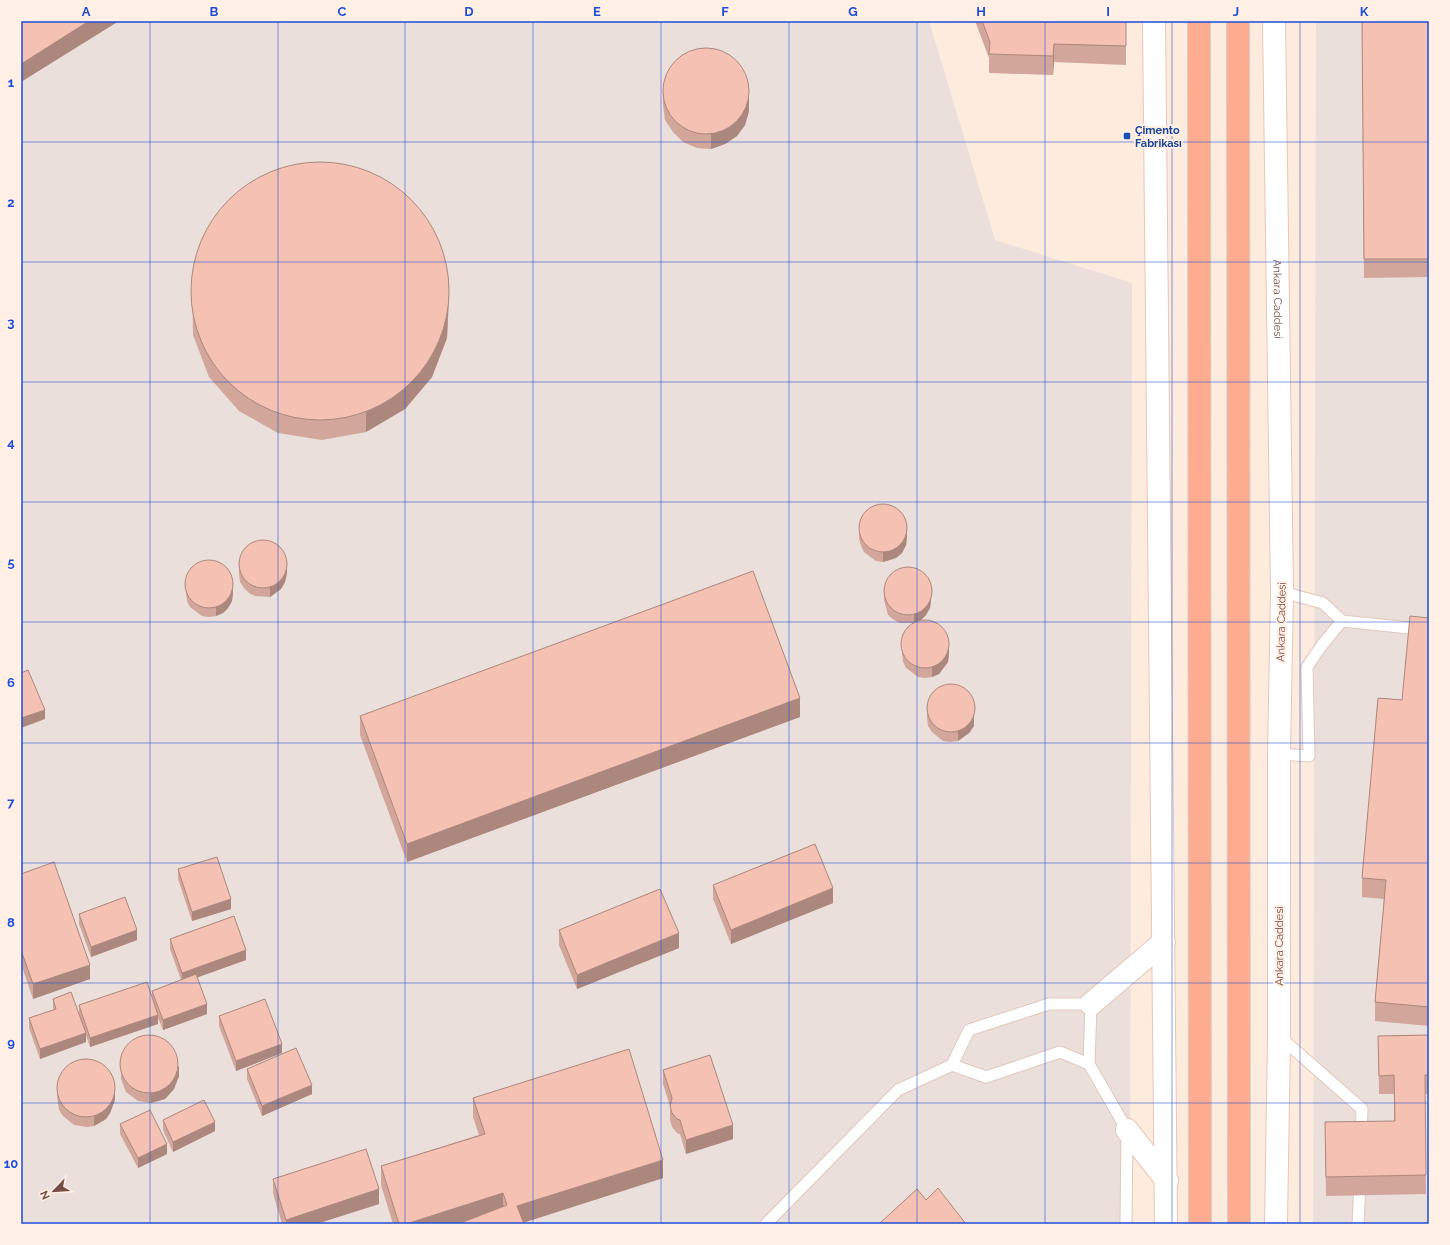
<svg xmlns="http://www.w3.org/2000/svg" width="1450" height="1245" font-family="Raleway,sans-serif">
<style>
.industrial{fill:#eadfda}
.lines{fill:none;stroke-linecap:round;stroke-linejoin:round}
.service-casing{stroke:#e3c7bc;stroke-width:13}
.secondary-casing{stroke:#e9c6b8;stroke-width:24}
.trunk-casing{stroke:#d8cdcb;stroke-width:24}
.service{stroke:#fff;stroke-width:11}
.secondary{stroke:#fff;stroke-width:22}
.trunk{stroke:#feac90;stroke-width:22}
.wall{fill:#d2a69a}
.shaded-wall{fill:#ab877d}
.building{fill:#f4c1b3;stroke:#ab877d}
.grid{fill:none;stroke:#1d4ed8;stroke-width:1;stroke-opacity:0.55}
.transit-dot{fill:#1a4fb4;stroke:#ffefe4;stroke-width:1.5}
.labels{text-anchor:middle;stroke-width:4;stroke-linejoin:round;paint-order:stroke}
.transit-label{font-size:11px;font-weight:bold;fill:#164399;stroke:#ffefe4;text-anchor:start}
.street-label{font-size:11px;fill:#744d45;stroke:#ffefe4}
.neatline{fill:none;stroke:#1d4ed8;stroke-width:1.5}
.grid-label{font-size:13px;text-anchor:middle;font-weight:bold;fill:#1d4ed8}
</style>
<rect width="100%" height="100%" fill="#fdebdd"/>
<path class="industrial" d="M21 21H929L995 240 1132 283 1130 1224H21Z
M1316 21H1429V1224H1313Z"/>
<g class="lines">
<defs>
<path id="service" d="M1282 592 1323 603 1342 621 1429 630
M1279 754 1309 756 1307 667 1322 645 1342 621
M1280 1037 1362 1109 1361 1136
M1089 1064 1060 1052 986 1077 952 1065 969 1030 1049 1004H1091L1089 1064 1127 1130 1126 1224
M766 1224 898 1090 952 1065
M1358 1224 1360 1182"/>
<g id="secondary">
<path d="M1154 21 1166 1224"/>
<path id="s1" d="M1274 21 1282 592 1279 754V1037L1276 1224"/>
<path d="M1091 1004 1164 942"/>
<path d="M1127 1130 1167 1181"/>
</g>
<path id="trunk" d="M1199 21 1200 1224
M1238 21 1239 1224"/>
</defs>
<use href="#service" class="service-casing"/>
<use href="#secondary" class="secondary-casing"/>
<use href="#trunk" class="trunk-casing"/>
<use href="#service" class="service"/>
<use href="#secondary" class="secondary"/>
<use href="#trunk" class="trunk"/>
</g>
<path class="wall" d="M975 21H1126V65L1054 62 1053 75 989 73V58Z
M1362 21H1429V277L1364 278Z
M663 91 749 111 745 125 737 136 725 144 711 149 697 148 683 142 673 132 665 120 663 105Z
M192 275 449 296 447 338 432 377 405 409 366 432 322 440 278 433 239 411 209 377 193 335Z
M859 528 907 537 906 545 902 553 896 558 883 562 876 561 864 552 861 546 859 538Z
M239 564 287 573 285 582 281 589 270 597 255 596 249 593 244 588 240 582 239 574Z
M186 583 233 593 232 601 228 608 223 613 216 616 209 617 202 616 190 607 187 601 186 593Z
M884 590 931 600 930 608 926 615 921 620 914 623H900L894 620 888 615 884 600Z
M1429 618V1026L1375 1021V1002L1384 899 1362 897V878L1402 700Z
M902 644 949 654 948 662 939 674 932 677 925 678 918 677 906 668 903 662 902 654Z
M927 708 974 717V726L969 733 958 741 950 742 943 741 932 732 928 726 927 718Z
M360 716 800 717 407 862 360 735Z
M178 869 231 909 192 921 178 879Z
M21 874 90 979 33 999 21 964Z
M713 885 833 903 731 944 713 899Z
M79 914 137 940 91 957 79 924Z
M559 930 679 948 577 989 559 945Z
M170 939 246 960 197 977 207 1014 163 1030 158 1018V1024L90 1047 86 1035V1042L40 1059 29 1028V1018L53 1010V999L79 1013V1005L152 996V991L181 980 170 949Z
M219 1016 282 1053 236 1071 219 1026Z
M1429 1035V1094H1425L1426 1194 1326 1196 1325 1140 1394 1121V1094H1379L1378 1036Z
M247 1069 312 1094 262 1116 247 1079Z
M121 1070 179 1076 174 1089 165 1099 151 1103 138 1101 126 1092 121 1079Z
M663 1070 733 1139 686 1154 680 1134 677 1133 672 1127 670 1120V1106L663 1084Z
M57 1087 115 1100 110 1113 106 1119 94 1126 87 1127 74 1125 63 1116 59 1110 57 1096Z
M473 1098 663 1178 523 1223 524 1224H393L381 1185V1166L479 1135 473 1117Z
M163 1120 215 1131 173 1152 163 1130Z
M120 1124 167 1154 138 1168 120 1134Z
M273 1179 379 1204 316 1224H282L273 1193Z"/>
<path class="shaded-wall" d="M89 21H119L21 82V64Z
M1054 44V62L1053 75V56Z
M749 97V111L745 125 737 136 725 144 711 149V134Z
M449 277V296L447 338 432 377 405 409 366 432V413Z
M907 528V537L906 545 902 553 896 558 883 562V552Z
M287 564V573L285 582 281 589 270 597V587Z
M233 583V593L232 601 228 608 223 613 216 616V607Z
M931 590V600L930 608 926 615 921 620 914 623V614Z
M949 644V654L948 662 939 674 932 677V667Z
M800 698V717L407 862V844Z
M974 708V726L969 733 958 741V731Z
M45 710V719L21 728V718Z
M833 888V903L731 944V930Z
M231 899V909L192 921V912Z
M137 930V940L91 957V947Z
M679 933V948L577 989V975Z
M246 950V960L182 983V973Z
M90 965V979L33 999V984Z
M207 1004V1014L163 1030V1020Z
M158 1015V1024L90 1047V1038Z
M86 1033V1042L40 1059V1049Z
M282 1044V1053L236 1071V1061Z
M179 1066V1076L174 1089 165 1099 151 1103V1094Z
M312 1085V1094L262 1116V1106Z
M115 1090V1100L110 1113 106 1119 94 1126V1116Z
M215 1122V1131L173 1152V1142Z
M733 1125V1139L686 1154V1140Z
M167 1144V1154L138 1168V1158Z
M663 1160V1178L519 1224 517 1206Z
M379 1189V1204L316 1224H286V1220Z
M503 1193V1212L465 1224H406Z"/>
<path class="building" d="M21 21H89L21 64Z
M982 21H1126V46L1054 44 1053 56 989 54 990 42Z
M1362 21H1429V259H1364Z
M663 91a43 43 0 1 1 86 0a43 43 0 1 1-86 0Z
M191 291a129 129 0 1 1 258 0a129 129 0 1 1-258 0Z
M859 528a24 24 0 1 1 48 0a24 24 0 1 1-48 0Z
M239 564a24 24 0 1 1 48 0a24 24 0 1 1-48 0Z
M185 584a24 24 0 1 1 48 0a24 24 0 1 1-48 0Z
M884 591a24 24 0 1 1 48 0a24 24 0 1 1-48 0Z
M753 571 800 698 407 844 360 716Z
M1410 616 1429 618V1007L1375 1002 1386 880 1362 878 1378 698 1402 700Z
M901 644a24 24 0 1 1 48 0a24 24 0 1 1-48 0Z
M28 670 45 710 21 718V673Z
M927 708a24 24 0 1 1 48 0a24 24 0 1 1-48 0Z
M815 844 833 888 731 930 713 885Z
M217 857 231 899 192 912 178 869Z
M54 862 90 965 33 984 21 950V874Z
M660 889 679 933 577 975 559 930Z
M125 897 137 930 91 947 79 914Z
M234 916 246 950 182 973 170 939Z
M196 974 207 1004 163 1020 152 991Z
M147 982 158 1015 90 1038 79 1005Z
M71 992 86 1033 40 1049 29 1018 56 1009 53 999Z
M265 999 282 1044 236 1061 219 1016Z
M1429 1035V1075H1425L1426 1175 1326 1177 1325 1122 1395 1121 1394 1075 1379 1076 1378 1036Z
M120 1064a29 29 0 1 1 58 0a29 29 0 1 1-58 0Z
M296 1048 312 1085 262 1106 247 1069Z
M629 1049 663 1160 517 1206 524 1224H458L507 1205 503 1193 406 1224H399L381 1166 485 1134 473 1098Z
M710 1055 733 1125 686 1140 680 1120 677 1119 672 1113 670 1106 672 1098 663 1070Z
M57 1088a29 29 0 1 1 58 0a29 29 0 1 1-58 0Z
M204 1100 215 1122 173 1142 163 1120Z
M150 1110 167 1144 138 1158 120 1124Z
M366 1149 379 1189 286 1220 273 1179Z
M938 1188 966 1224H879L917 1189 926 1200Z"/>
<path class="grid" d="M150 21V1224M278 21V1224M405 21V1224M533 21V1224M661 21V1224M789 21V1224M917 21V1224M1045 21V1224M1172 21V1224M1300 21V1224M21 142H1429M21 262H1429M21 382H1429M21 502H1429M21 622H1429M21 743H1429M21 863H1429M21 983H1429M21 1103H1429"/>
<rect class="transit-dot" x="1123" y="132" width="8" height="8" rx="2"/>
<g class="labels">
<g class="transit-label">
<text x="1135" y="134">Çimento<tspan x="1135" dy="13">Fabrikası</tspan></text>
</g>
<g class="street-label">
<text dy="4" stroke="none"><textPath href="#s1" startOffset="278">Ankara Caddesi</textPath></text>
<text transform="translate(1281 622) rotate(-89)" y="4">Ankara Caddesi</text>
<text transform="translate(1279 946) rotate(-90)" y="4">Ankara Caddesi</text>
</g>
</g>
<rect width="1450" height="1245" fill="none" stroke="#ffefe4" stroke-width="44"/>
<g transform="translate(54 1191) rotate(245)" stroke="#ffefe4" stroke-width="3" paint-order="stroke">
<path d="M0-3L7 15L0 10L-7 15Z" fill="#744d45"/>
<text y="-6" font-size="11" font-weight="bold" text-anchor="middle" fill="#744d45">N</text>
</g>
<rect x="22" y="22" width="1406" height="1201" class="neatline"/>
<g class="grid-label">
<text x="86" y="16">A</text>
<text x="214" y="16">B</text>
<text x="342" y="16">C</text>
<text x="469" y="16">D</text>
<text x="597" y="16">E</text>
<text x="725" y="16">F</text>
<text x="853" y="16">G</text>
<text x="981" y="16">H</text>
<text x="1108" y="16">I</text>
<text x="1236" y="16">J</text>
<text x="1364" y="16">K</text>
<text x="11" y="87">1</text>
<text x="11" y="207">2</text>
<text x="11" y="327">3</text>
<text x="11" y="447">4</text>
<text x="11" y="567">5</text>
<text x="11" y="687">6</text>
<text x="11" y="807">7</text>
<text x="11" y="927">8</text>
<text x="11" y="1047">9</text>
<text x="11" y="1168">10</text>
</g>
</svg>
